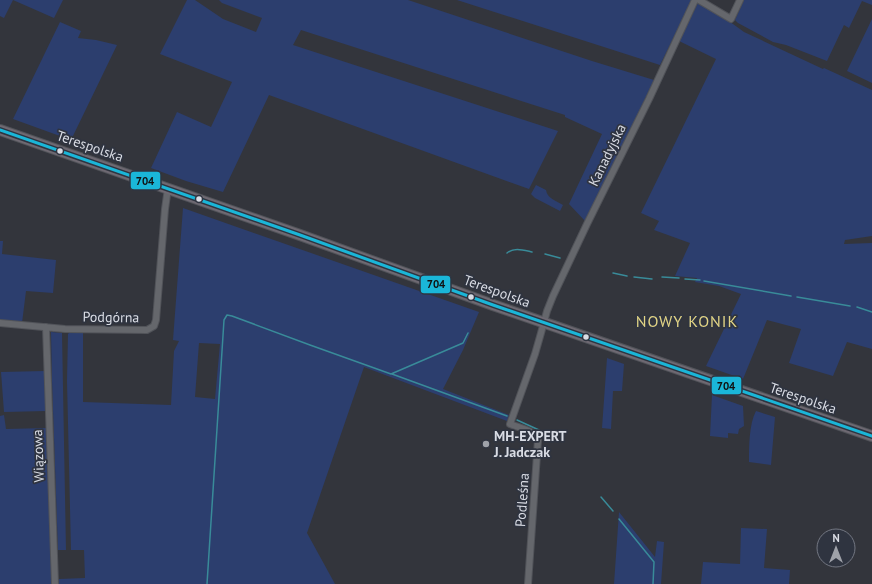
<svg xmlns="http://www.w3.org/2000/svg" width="872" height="584" font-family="'PT Sans',sans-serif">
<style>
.green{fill:#2c3e6e;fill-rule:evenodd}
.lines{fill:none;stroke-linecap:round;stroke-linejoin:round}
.stream{stroke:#398b99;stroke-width:1.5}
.street-casing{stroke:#515359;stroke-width:8}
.primary-casing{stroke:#515359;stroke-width:12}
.street{stroke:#65676c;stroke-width:6}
.primary{stroke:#6e6972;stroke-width:10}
.bus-1-casing{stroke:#2f3440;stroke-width:6}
.bus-1{stroke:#1ab6d8;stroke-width:3}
.bus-dot{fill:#d9dce4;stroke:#2f3440;stroke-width:1.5}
.poi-dot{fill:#9fa2a9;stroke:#2f3440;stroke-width:1.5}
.labels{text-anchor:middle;stroke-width:3.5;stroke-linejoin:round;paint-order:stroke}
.street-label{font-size:14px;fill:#d9dce4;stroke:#2f3440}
.poi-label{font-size:14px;font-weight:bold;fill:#d9dce4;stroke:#2f3440;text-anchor:start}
.quarter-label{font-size:16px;letter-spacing:1px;fill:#e2d485;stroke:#2f3440}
.line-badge{stroke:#2f3440;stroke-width:1.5}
.pale-badge-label{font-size:11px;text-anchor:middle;font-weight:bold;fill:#111}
</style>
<rect width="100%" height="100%" fill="#33353c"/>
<path class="green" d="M0 0H63L54 18 13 0 4 18 0 16Z
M187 0H195L223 19 256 32 262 18 222 3 219 0H408L592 61 654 80 586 222 569 204 602 134 565 117V115L301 30 293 45 558 131 529 189 269 95 223 192 186 181 151 168 177 112 211 127 232 82 160 54Z
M457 0H692L660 65Z
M744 0H872V5L862 1 849 28 844 25 827 61 786 45 773 42 738 23 735 20Z
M698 3 733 24 744 32 823 69 824 68 872 90V236L845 240 844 244 872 243V349L847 342 833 376 789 363 801 329 767 320 743 379 706 366 741 294 719 286 695 282 697 278 675 276 690 243 654 230 659 221 641 213 716 59 679 41Z
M872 19V83L847 71Z
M60 22 81 31 78 38 96 40 117 45 71 140 13 119Z
M536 185 546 190C547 198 556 201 563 205L560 211 535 198 531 194Z
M183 208 479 312 463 350 443 389 509 415 507 421 364 367 307 533 335 584H59V579L85 578 84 550H71L67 381 68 334 70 332 83 333V402L171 405 174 351 179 341 173 340ZM199 343 220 344 215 399 195 397Z
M0 241H3L2 254 56 260 53 293 26 291 22 323 0 321Z
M51 332 62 333 66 550H58L52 381Z
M607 358 624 364 622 391H613L611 429 602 428Z
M45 371 46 411 4 412 1 372Z
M712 395 743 406 744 426 739 429 738 434 728 433V438L710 436Z
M756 411 775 417 771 465 749 462C749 447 749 424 756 411Z
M4 415 6 429 47 428 52 584H0V416Z
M619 512 655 557 657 541 664 542 661 584H614Z
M741 528 767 529 764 568 790 570 789 584H701L703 562 740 564Z"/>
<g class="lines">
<path class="stream" d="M507 253C514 247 523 250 532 252
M545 254 560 258
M613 273 627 276
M634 277 652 279
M662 277 679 278
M685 279 700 280
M704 281 791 296
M797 297 850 306
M857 307 872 312
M392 374 507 416
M517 420 539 430
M601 497 613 511
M619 519 654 562 653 584
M207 584 224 320 227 315 232 316 310 345 391 374 463 343 468 333"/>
<defs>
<path id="street" d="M699 0 731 19 740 0
M0 323 65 329 147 330 154 326 156 320 165 209 168 188
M46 327 55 584
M528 584 538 440C535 430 519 428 510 424L535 354 541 333 547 311 553 296 587 224 649 99 695 0"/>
<path id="primary" d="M0 130 300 235 493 305 872 436"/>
</defs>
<use href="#street" class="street-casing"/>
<use href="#primary" class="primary-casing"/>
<use href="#street" class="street"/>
<use href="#primary" class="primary"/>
<defs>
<path id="bus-1" d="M0 130 300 235 493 305 872 436"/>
</defs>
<use href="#bus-1" class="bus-1-casing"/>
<use href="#bus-1" class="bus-1"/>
</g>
<g class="bus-dot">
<circle cx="60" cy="151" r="3.5"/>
<circle cx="199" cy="199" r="3.5"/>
<circle cx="471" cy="297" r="3.5"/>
<circle cx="586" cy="337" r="3.5"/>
</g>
<circle class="poi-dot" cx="486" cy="444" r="4"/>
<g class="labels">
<g class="street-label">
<text transform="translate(90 146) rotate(19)" y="5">Terespolska</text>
<text transform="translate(607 155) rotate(-64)" y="5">Kanadyjska</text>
<text transform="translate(497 291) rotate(20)" y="5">Terespolska</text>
<text transform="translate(111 317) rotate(1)" y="5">Podgórna</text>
<text transform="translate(803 398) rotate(19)" y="5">Terespolska</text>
<text transform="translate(38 456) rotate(-92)" y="5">Wiązowa</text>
<text transform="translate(522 500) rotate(-86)" y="5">Podleśna</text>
</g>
<g class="poi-label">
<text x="494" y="441">MH-EXPERT<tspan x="494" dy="16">J. Jadczak</tspan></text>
</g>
<g class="quarter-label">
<text x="687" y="327">NOWY KONIK</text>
</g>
</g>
<g class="line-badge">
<rect x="130" y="171" width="31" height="19" rx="4" fill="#1ab6d8"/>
<rect x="420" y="275" width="31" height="19" rx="4" fill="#1ab6d8"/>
<rect x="711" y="376" width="31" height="19" rx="4" fill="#1ab6d8"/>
</g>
<g class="pale-badge-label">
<text x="145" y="185">704</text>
<text x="436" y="288">704</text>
<text x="726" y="390">704</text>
</g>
<g transform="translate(836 548)"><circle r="19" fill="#2f3440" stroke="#737782"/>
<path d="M0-3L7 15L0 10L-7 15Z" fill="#9fa2a9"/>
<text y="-6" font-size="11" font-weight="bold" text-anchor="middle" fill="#d9dce4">N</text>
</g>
</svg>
